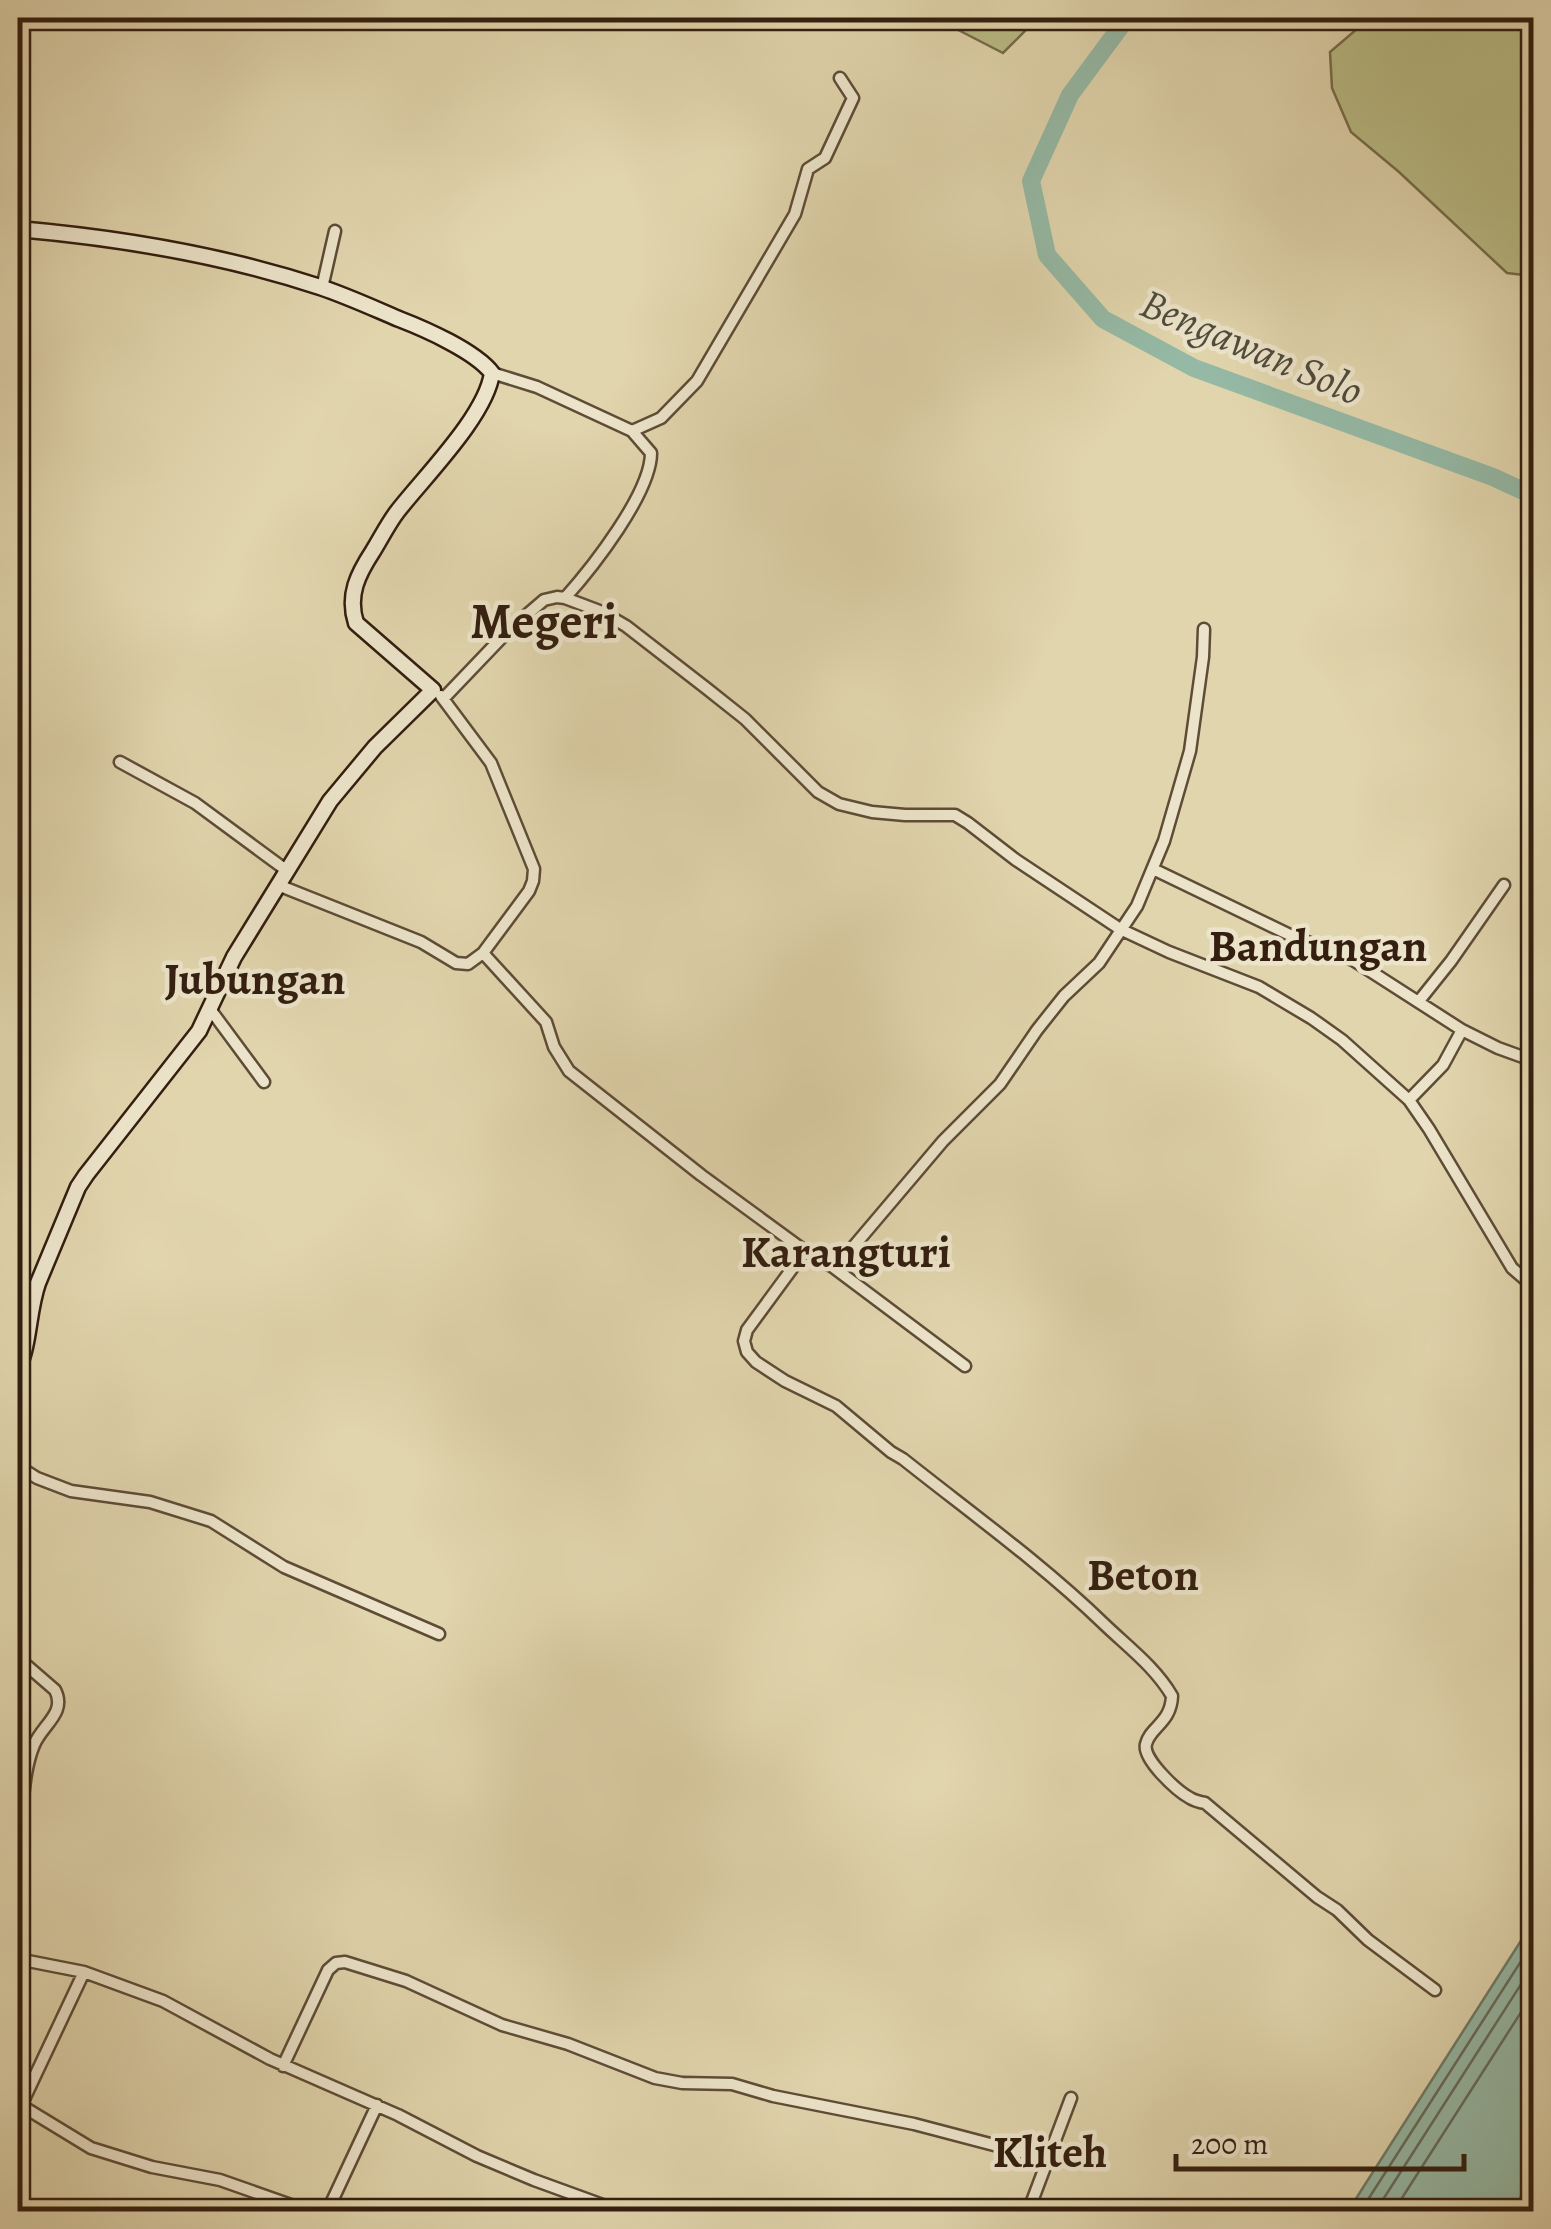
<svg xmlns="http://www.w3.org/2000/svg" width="1551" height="2229" font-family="Alegreya,serif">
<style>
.green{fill:#b9bc85;stroke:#766d4a;stroke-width:2.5}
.water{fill:#95b9a5;stroke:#6e7b69;stroke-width:2.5}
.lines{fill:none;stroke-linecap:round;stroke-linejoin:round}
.shore{stroke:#646c5a;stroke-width:2.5}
.river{stroke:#95b9a5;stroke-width:18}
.street-casing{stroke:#5e4c37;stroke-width:15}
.secondary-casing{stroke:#331e10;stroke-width:19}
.street{stroke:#ece4ca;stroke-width:10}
.secondary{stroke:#ece4ca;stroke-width:14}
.labels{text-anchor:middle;stroke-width:9;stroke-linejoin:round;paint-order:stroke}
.water-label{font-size:42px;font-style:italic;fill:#504c3d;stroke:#ece4ca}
.quarter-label{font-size:45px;font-weight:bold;fill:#331e10;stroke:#ece4ca}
.district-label{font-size:50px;font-weight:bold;fill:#331e10;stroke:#ece4ca}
</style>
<rect width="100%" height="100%" fill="#e1d5ad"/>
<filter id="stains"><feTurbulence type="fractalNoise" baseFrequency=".002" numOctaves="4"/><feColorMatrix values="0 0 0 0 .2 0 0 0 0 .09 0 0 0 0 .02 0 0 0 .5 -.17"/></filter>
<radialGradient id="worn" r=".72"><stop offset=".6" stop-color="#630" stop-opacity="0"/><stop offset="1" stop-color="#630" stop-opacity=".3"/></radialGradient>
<path class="green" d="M935 18H1038L1003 53Z
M1384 18H1533V276L1507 273 1399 172 1351 132 1332 88 1330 52 1358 28Z"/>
<path class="water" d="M1533 1922V2174L1513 2211H1348Z"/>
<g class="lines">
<path class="shore" d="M1360 2212 1534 1941
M1375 2212 1534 1964
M1393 2212 1534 1992"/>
<path class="river" d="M1127 18 1070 95 1031 181 1047 255 1103 319 1194 368 1493 477 1534 496"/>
<defs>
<path id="street" d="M322 288 335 231
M492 373 537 387 632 431 661 418 697 381 795 214 808 169 825 158 853 98 840 78
M565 598C592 568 651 493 651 453L632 431
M444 698 508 631 544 600 557 597 565 598 602 612 626 626 706 688 745 719 818 792 839 804 872 812 905 815H955L968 823 1016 860 1120 929 1169 952 1259 987 1311 1018 1342 1040 1409 1100 1429 1129 1512 1268 1534 1287
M120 762 195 803 286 870
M1153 869 1292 936 1353 960 1462 1030 1443 1065 1409 1100
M278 885 421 942 456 963 468 964 483 953 529 891 533 881 534 869 491 763 441 696
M483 953 546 1022 554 1047 569 1071 701 1175 805 1251 833 1267 854 1246 943 1141 1000 1084 1037 1030 1064 996 1099 963 1137 906 1164 841 1190 751 1203 657 1204 629
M1419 1001 1451 961 1504 885
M210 1009 264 1082
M1462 1030 1498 1048 1534 1061
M805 1251 747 1330 744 1341 747 1352 756 1362 785 1381 836 1406 891 1452 903 1459C971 1513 1042 1564 1104 1624 1128 1647 1155 1667 1172 1696 1171 1723 1150 1727 1146 1744 1142 1759 1177 1791 1190 1798 1195 1801 1199 1802 1205 1803L1317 1897 1337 1910 1368 1940 1435 1990
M833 1267 965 1366
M18 1466 37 1478 71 1491 150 1502 211 1521 284 1567 439 1634
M18 1658 55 1690C67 1713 42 1725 34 1745 22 1774 24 1807 18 1838
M18 1959 84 1972 163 2001 270 2059 398 2115 477 2156 534 2180 622 2212
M283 2066 328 1970 336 1963 345 1962 406 1981 502 2025 568 2044 655 2078 682 2083 732 2084 773 2096 914 2124 1047 2159
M22 2106 91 2148 152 2167 220 2180 311 2212
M18 2112 84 1972
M327 2212 377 2105
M1028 2212 1071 2098"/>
<path id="secondary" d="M18 229C120 238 223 255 320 287 347 296 373 308 399 319 425 329 475 351 492 373 486 416 424 477 397 512 388 524 381 538 373 551 358 574 347 595 356 623L433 690 375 747 330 801 234 957 199 1031 86 1175 78 1187 38 1283C28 1312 30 1342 18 1369"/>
</defs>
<use href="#street" class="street-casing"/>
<use href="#secondary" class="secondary-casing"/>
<use href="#street" class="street"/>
<use href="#secondary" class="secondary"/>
</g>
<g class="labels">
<g class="water-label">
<text transform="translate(1252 346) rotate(23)" y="15">Bengawan Solo</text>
</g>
<g class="quarter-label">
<text x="1318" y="961">Bandungan</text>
<text x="255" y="994">Jubungan</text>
<text x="846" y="1267">Karangturi</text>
<text x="1143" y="1590">Beton</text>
<text x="1050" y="2167">Kliteh</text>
</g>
<g class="district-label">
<text x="544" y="638">Megeri</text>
</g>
</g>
<rect width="1551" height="2229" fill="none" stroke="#e1d5ad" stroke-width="60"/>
<rect x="20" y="20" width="1511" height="2189" fill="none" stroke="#331e10" stroke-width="5"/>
<rect x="30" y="30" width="1491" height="2169" fill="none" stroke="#331e10" stroke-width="2.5"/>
<path d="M1176 2154v15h288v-15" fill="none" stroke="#331e10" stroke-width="5"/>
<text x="1191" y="2154" font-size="30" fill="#331e10" stroke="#ece4ca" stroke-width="8" paint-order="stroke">200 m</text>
<rect width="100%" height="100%" filter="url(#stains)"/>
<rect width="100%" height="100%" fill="url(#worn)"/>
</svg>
